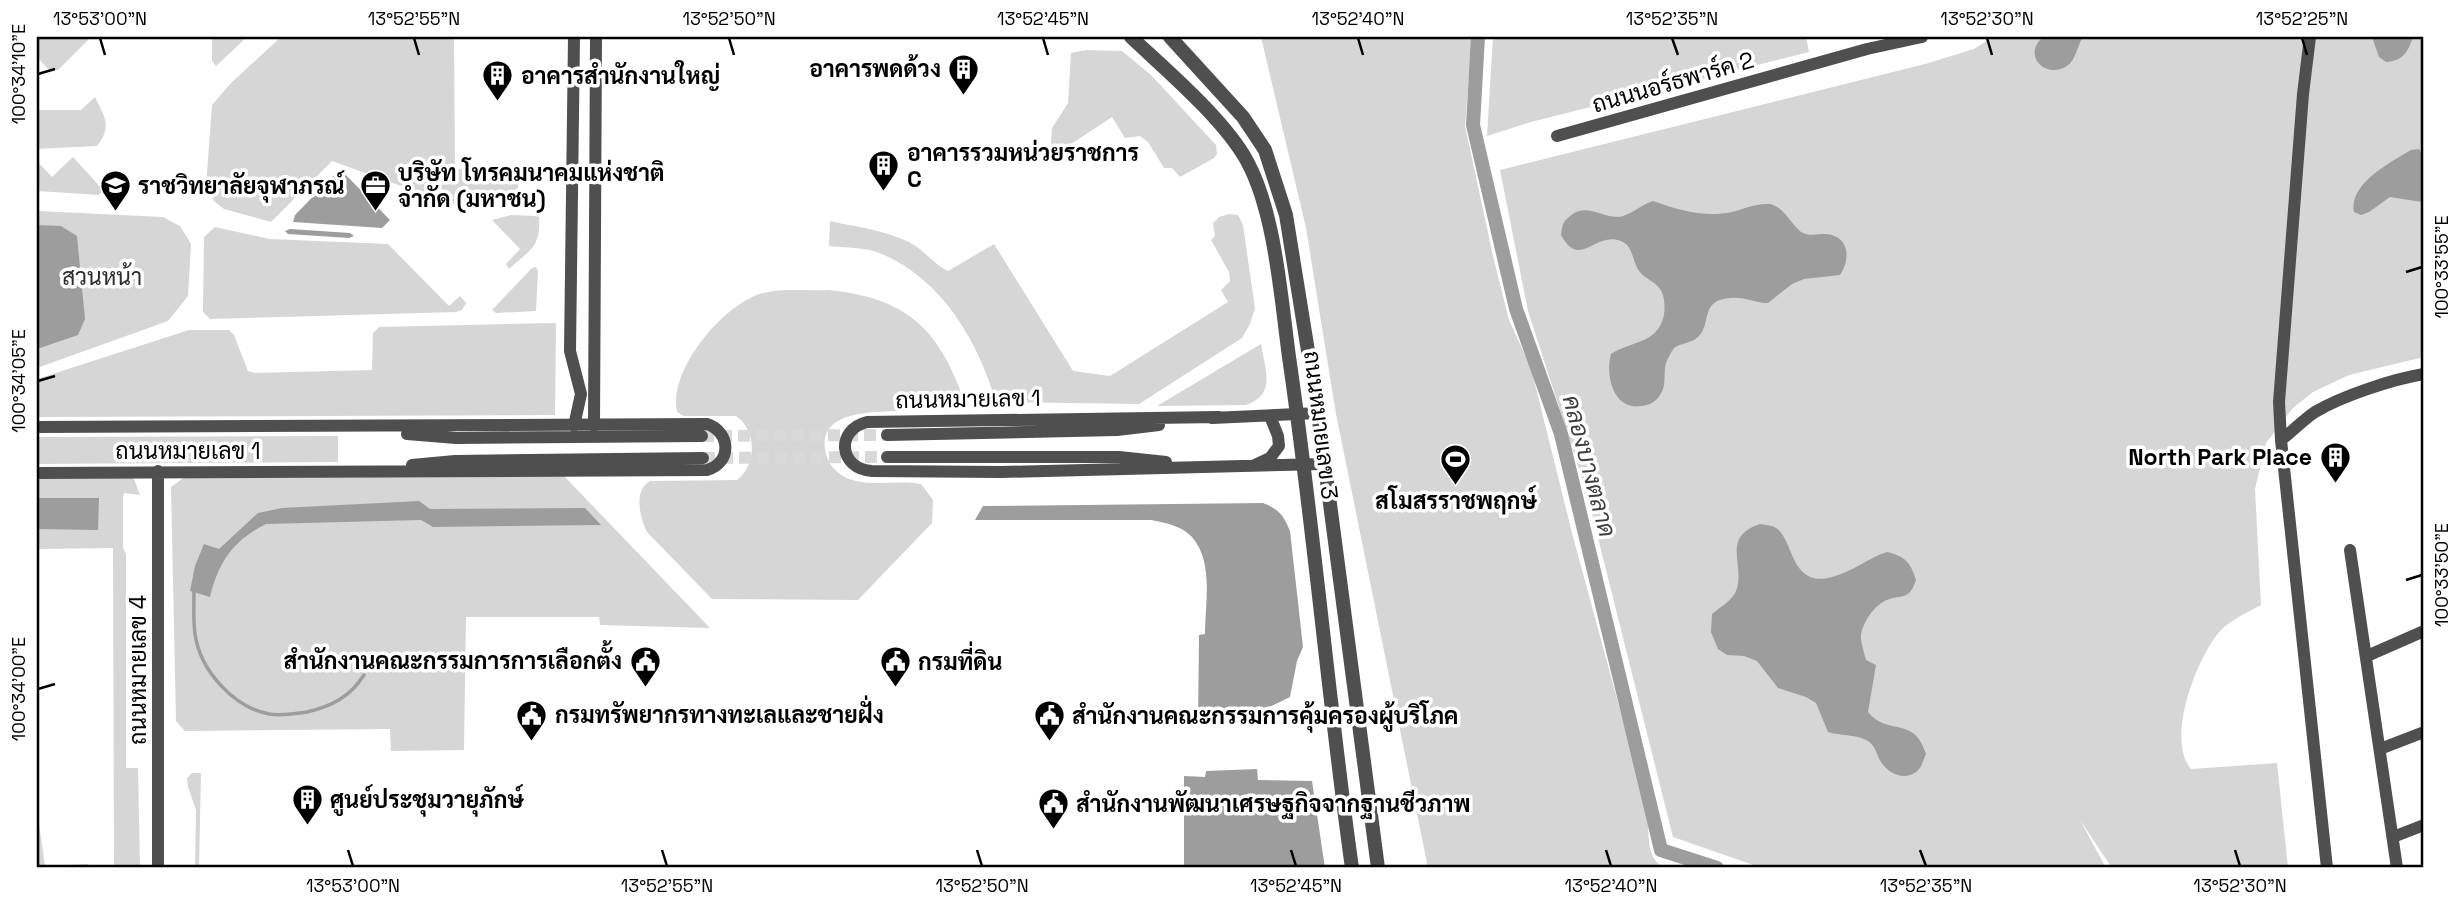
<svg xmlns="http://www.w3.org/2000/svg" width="2461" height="905" font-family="'Space Grotesk',Sarabun,sans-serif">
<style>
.green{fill:#d6d6d6}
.water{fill:#9d9d9d}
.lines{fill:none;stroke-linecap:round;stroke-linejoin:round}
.stream{stroke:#9d9d9d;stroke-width:3.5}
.canal{stroke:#9d9d9d;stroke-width:14}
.minor-tunnel{stroke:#d9d9d9;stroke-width:12;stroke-dasharray:12 6;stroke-linecap:butt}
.minor{stroke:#4f4f4f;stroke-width:12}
.tertiary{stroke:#4f4f4f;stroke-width:14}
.ticks{fill:none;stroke:#000;stroke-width:2.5}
.labels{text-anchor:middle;stroke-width:7;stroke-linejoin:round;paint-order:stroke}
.poi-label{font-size:23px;font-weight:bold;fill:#000;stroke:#fff;text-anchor:start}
.street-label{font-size:23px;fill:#000;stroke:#fff}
.park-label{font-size:23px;fill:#2d2d2d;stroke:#fff}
.water-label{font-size:24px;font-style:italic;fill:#3e3e3e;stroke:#fff}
.neatline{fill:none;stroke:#000;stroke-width:2.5}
.ticks-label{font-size:18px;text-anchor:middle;fill:#000}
</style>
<rect width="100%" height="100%" fill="#fff"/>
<path class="green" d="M37 37H91L58 70H49L37 57Z
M212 37H247L216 66 212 61Z
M281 37H454L455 169H518V201L451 204 332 161 271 222 224 209 214 201 206 186 212 105 231 83Z
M1261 37H1472L1465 126 1493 256 1509 320 1531 368 1572 533 1648 813C1649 833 1645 862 1667 868H1428L1336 414 1306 228Z
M1493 37H1806L1809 52 1531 122 1487 136Z
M1993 37H2424V357L2349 375 2313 392 2293 408 2266 443 2255 489 2261 605C2245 614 2227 621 2216 636 2195 664 2166 739 2191 769L2277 763 2288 868H2112L2080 820 2106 868H1762L1673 837 1587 494 1528 311 1500 170 1925 64 1974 49Z
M1086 50 1122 51 1151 75 1216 145 1217 154 1214 158 1180 177 1172 168H1164L1148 142 1140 136 1125 138 1112 117 1050 158 1052 128 1068 103 1071 53Z
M95 97C104 116 113 126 97 146L37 149V110H81Z
M73 157 103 190 99 195 37 191V161L52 177Z
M37 211 163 217 180 226 191 244 188 296 168 321 37 368Z
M1229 214 1238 215 1243 225 1255 308 1250 324 1242 338 1139 404 996 402C978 342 943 280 882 254 867 247 846 248 829 246L830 221C857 227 884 230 909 242 923 249 932 263 948 271L994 244 1073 371 1110 376 1228 302 1221 290 1230 281 1229 272 1211 240 1215 236 1213 223 1219 217Z
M511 215 539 216C541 247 531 249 509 269L506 264 520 249 492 220Z
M215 227 270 239 388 244 449 306 460 296 466 303 462 310 456 312 210 319 203 312 204 237Z
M536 267 538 271 536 311 496 313 492 310 532 268Z
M828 290C906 298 938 327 964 400L960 408C940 409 920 410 901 411 873 412 815 410 826 454 830 469 842 478 856 481 877 486 900 480 921 484L933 500 932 523 858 600 712 599 647 532C640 518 633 490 650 481L737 480C757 465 757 430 736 416H684L677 412C668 370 724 303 763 293 781 288 809 291 828 290Z
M556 323 555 415 37 417V379L189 330H229L234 335 248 371 255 373 372 370 373 333 379 327Z
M1261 344C1265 370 1277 394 1246 405L1157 406Z
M338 436V462L37 464V437Z
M126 476 134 479 140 495 124 493 123 497V547L126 555V768H138L140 868H114L113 548 37 549V477Z
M564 476 710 628 600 625 599 617H466L464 750 391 751 390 729 185 731 176 721 171 487 185 477Z
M192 773H201L199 868H195L196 810 188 787 187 778Z
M37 810 45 866 88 864 91 868H37Z"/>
<path class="water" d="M2043 37H2083C2077 46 2076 60 2067 66 2047 79 2021 57 2043 37Z
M2372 37H2413C2408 52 2403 61 2386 62L2379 57Z
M2419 149 2424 157V205L2422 202 2390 197 2369 212 2361 215 2354 212C2348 184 2391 162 2411 150Z
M340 169 390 220 382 228 293 222 295 215Z
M1653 201C1679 210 1704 218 1732 212 1743 209 1757 203 1769 204 1782 205 1791 224 1801 232 1811 238 1821 232 1832 235 1851 241 1849 262 1840 275L1804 279 1792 284 1768 303C1756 303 1743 296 1730 298 1699 300 1712 325 1698 337 1692 343 1681 343 1674 348 1671 352 1668 358 1666 363 1663 373 1667 386 1660 395 1656 402 1649 405 1642 406 1613 411 1605 375 1611 354 1631 341 1658 344 1664 315 1665 307 1665 296 1660 289 1655 281 1645 279 1640 272 1632 263 1634 246 1621 241 1595 231 1580 270 1561 235 1562 225 1563 222 1570 216 1588 201 1604 221 1623 216 1634 213 1642 204 1653 201Z
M37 225 61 226 77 236 85 319 78 335 37 349Z
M290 229 350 233 354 236 349 238 288 234 285 231Z
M37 498H99L98 530 37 529Z
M419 501 430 509 585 508 601 525 433 527 421 520 266 524C233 541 219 561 210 597L190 591 195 566 204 544 219 549 258 513 282 508Z
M1263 503C1279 509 1284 516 1290 531L1303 647 1297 661 1290 697 1253 715 1252 723 1198 724 1199 635 1205 634C1205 604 1214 562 1192 537 1181 525 1165 523 1151 520H975L983 506Z
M1760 524C1765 525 1772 525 1776 528 1794 539 1790 589 1832 577 1852 572 1868 558 1887 552 1905 556 1911 563 1916 580 1908 604 1900 592 1883 602 1872 608 1860 627 1861 639 1862 646 1864 653 1866 660L1876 665 1868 712C1889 737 1914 715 1926 754 1924 758 1922 766 1919 769 1908 782 1889 775 1881 762 1876 754 1876 745 1866 740 1854 734 1841 736 1828 732L1816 703 1806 697 1778 688 1757 661 1744 656 1727 655 1718 649 1711 632 1712 614C1720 607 1732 601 1736 591 1746 566 1720 537 1760 524Z
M1257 769 1258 780 1312 781 1325 868H1184V776L1205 777 1206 771Z"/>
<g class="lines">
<path class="stream" d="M194 591C194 605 193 620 195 634 200 670 233 707 269 714 282 716 294 714 307 712 332 706 350 697 364 675"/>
<path class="canal" d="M1478 37 1473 125 1516 309 1561 434 1661 850 1717 868"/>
<path class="minor-tunnel" d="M702 436 887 435
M703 458 887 457"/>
<path class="minor" d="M574 37 570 351 581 394 574 426
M2310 37 2303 94 2279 402 2281 440 2327 868
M1557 136 1867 49 1922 37
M1219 417 867 422C835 430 839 469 872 471L1001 472 1325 464
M1212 418 1318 413
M594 426 596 37
M37 427 707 424C731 432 732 463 707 470L37 473
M407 434 456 438 702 436
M887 435 1117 430 1159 425
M2281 440C2293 431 2303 420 2315 412 2342 396 2393 379 2424 374
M887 457H1119L1166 462
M412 465 455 461 703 458
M1255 465 1270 458 1279 446 1278 436 1270 416
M2350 550 2397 868
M2367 656 2424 631
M2380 749 2424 732
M2393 837 2424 825
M158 868V471"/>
<path class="tertiary" d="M1131 37C1166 70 1224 119 1247 161 1275 212 1281 298 1289 357 1314 527 1328 698 1352 868
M1170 37 1243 117 1265 150 1286 215 1318 413 1378 868"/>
</g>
<path class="ticks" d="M100 38 105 55M414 38 419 55M729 38 734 55M1043 38 1048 55M1358 38 1363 55M1672 38 1678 55M1987 38 1992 55M2302 38 2307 55M38 74 55 69M2406 272 2422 267M38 381 55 376M2406 580 2422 575M38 689 55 684M348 850 353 866M662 850 667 866M977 850 982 866M1291 850 1296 866M1606 850 1611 866M1920 850 1926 866M2235 850 2240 866"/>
<defs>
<symbol id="building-pin" viewBox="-11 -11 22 30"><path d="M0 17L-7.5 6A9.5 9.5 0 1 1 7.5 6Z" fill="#000" stroke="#fff"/><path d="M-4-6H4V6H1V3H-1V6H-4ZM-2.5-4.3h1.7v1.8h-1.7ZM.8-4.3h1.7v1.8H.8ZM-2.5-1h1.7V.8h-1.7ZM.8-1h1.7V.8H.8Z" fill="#fff"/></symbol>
<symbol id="university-pin" viewBox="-11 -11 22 30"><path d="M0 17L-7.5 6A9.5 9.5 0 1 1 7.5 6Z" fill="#000" stroke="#fff"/><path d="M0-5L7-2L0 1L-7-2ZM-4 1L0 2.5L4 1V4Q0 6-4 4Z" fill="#fff"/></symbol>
<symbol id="office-pin" viewBox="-11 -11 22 30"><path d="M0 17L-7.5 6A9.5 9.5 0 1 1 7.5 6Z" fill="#000" stroke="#fff"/><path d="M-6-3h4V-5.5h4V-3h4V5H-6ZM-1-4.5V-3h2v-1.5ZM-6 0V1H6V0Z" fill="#fff"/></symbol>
<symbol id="stadium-pin" viewBox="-11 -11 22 30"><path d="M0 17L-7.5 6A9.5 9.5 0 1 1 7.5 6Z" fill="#000" stroke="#fff"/><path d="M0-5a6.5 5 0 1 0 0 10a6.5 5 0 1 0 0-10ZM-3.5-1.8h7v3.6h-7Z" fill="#fff"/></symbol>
<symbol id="civic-pin" viewBox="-11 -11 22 30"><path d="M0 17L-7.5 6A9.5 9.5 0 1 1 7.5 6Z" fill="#000" stroke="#fff"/><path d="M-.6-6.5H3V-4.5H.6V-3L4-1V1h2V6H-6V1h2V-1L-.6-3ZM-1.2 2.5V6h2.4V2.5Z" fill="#fff"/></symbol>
</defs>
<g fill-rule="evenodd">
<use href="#building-pin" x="946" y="52" width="35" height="47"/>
<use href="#building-pin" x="480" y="58" width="35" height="47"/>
<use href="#building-pin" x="866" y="148" width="35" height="47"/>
<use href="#university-pin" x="98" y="168" width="35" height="47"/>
<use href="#office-pin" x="358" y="168" width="35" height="47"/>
<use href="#building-pin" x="2318" y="440" width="35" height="47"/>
<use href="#stadium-pin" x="1438" y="442" width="35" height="47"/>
<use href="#civic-pin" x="628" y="644" width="35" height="47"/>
<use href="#civic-pin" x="878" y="644" width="35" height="47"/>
<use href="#civic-pin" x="514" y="698" width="35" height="47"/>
<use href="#civic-pin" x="1032" y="698" width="35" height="47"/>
<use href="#building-pin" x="290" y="782" width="35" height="47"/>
<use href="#civic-pin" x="1036" y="786" width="35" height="47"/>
</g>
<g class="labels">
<g class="poi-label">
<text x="941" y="77" text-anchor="end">อาคารพดด้วง</text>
<text x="521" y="84">อาคารสำนักงานใหญ่</text>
<text x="907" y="161">อาคารรวมหน่วยราชการ<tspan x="907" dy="26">C</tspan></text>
<text x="398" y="181">บริษัท โทรคมนาคมแห่งชาติ<tspan x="398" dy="26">จำกัด (มหาชน)</tspan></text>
<text x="138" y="194">ราชวิทยาลัยจุฬาภรณ์</text>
<text x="2312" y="465" text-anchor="end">North Park Place</text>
<text x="1456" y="509" text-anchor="middle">สโมสรราชพฤกษ์</text>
<text x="622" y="669" text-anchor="end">สำนักงานคณะกรรมการการเลือกตั้ง</text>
<text x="918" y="670">กรมที่ดิน</text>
<text x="555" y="723">กรมทรัพยากรทางทะเลและชายฝั่ง</text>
<text x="1072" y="724">สำนักงานคณะกรรมการคุ้มครองผู้บริโภค</text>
<text x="330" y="808">ศูนย์ประชุมวายุภักษ์</text>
<text x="1076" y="812">สำนักงานพัฒนาเศรษฐกิจจากฐานชีวภาพ</text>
</g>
<g class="street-label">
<text transform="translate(1673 82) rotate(-16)" y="8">ถนนนอร์ธพาร์ค 2</text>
<text transform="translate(968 399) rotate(-1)" y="8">ถนนหมายเลข 1</text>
<text transform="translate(1321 425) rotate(83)" y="8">ถนนหมายเลข 3</text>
<text x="188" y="459">ถนนหมายเลข 1</text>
<text transform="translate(138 670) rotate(-90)" y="8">ถนนหมายเลข 4</text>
</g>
<g class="park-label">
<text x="102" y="285">สวนหน้า</text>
</g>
<g class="water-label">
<text transform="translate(1589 466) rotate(75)" y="8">คลองบางตลาด</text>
</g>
</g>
<rect width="2461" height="905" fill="none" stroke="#ffffff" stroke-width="77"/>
<rect x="38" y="38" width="2384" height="828" class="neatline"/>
<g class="ticks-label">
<text x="100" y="25">13°53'00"N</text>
<text x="414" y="25">13°52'55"N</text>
<text x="729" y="25">13°52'50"N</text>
<text x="1043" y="25">13°52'45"N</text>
<text x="1358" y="25">13°52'40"N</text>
<text x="1672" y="25">13°52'35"N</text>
<text x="1987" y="25">13°52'30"N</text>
<text x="2302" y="25">13°52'25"N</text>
<text transform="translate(19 74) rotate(-90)" y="6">100°34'10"E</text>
<text transform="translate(2442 267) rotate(-90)" y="6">100°33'55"E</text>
<text transform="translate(19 381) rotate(-90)" y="6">100°34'05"E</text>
<text transform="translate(2442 575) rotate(-90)" y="6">100°33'50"E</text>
<text transform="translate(19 689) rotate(-90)" y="6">100°34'00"E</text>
<text x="353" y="892">13°53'00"N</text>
<text x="667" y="892">13°52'55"N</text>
<text x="982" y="892">13°52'50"N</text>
<text x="1296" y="892">13°52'45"N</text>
<text x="1611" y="892">13°52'40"N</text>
<text x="1926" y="892">13°52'35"N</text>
<text x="2240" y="892">13°52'30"N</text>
</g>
</svg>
